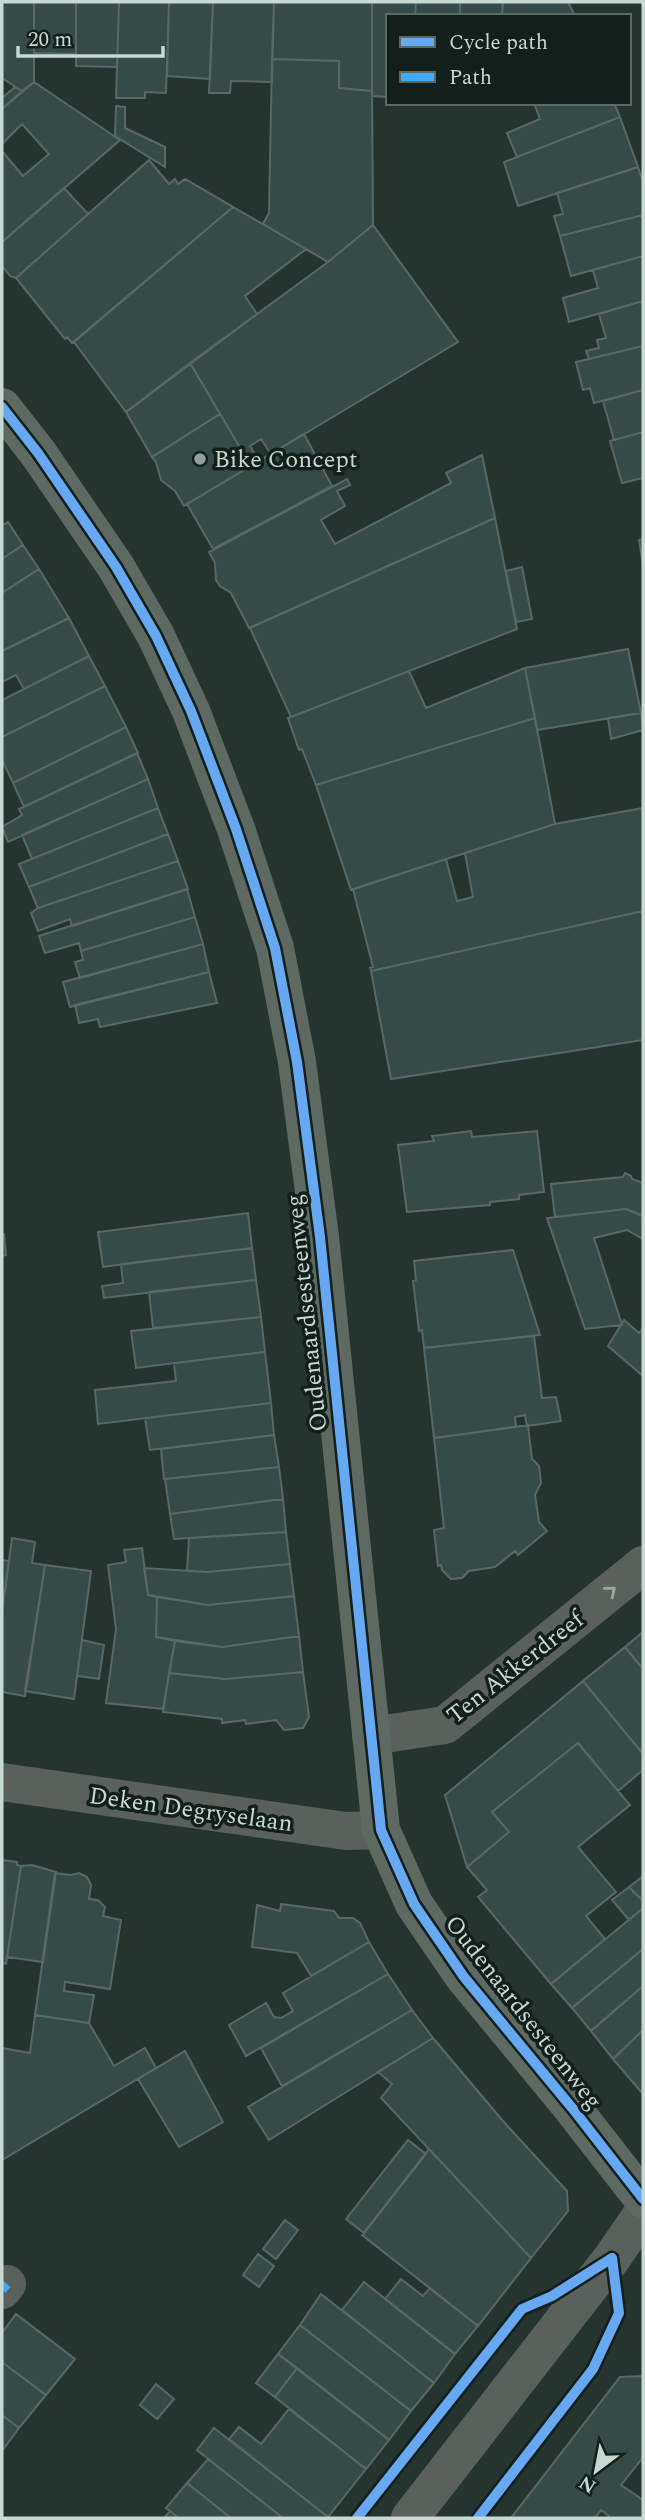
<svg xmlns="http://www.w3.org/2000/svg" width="645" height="2520" font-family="Spectral,serif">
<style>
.building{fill:#364a48;stroke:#5a6765;stroke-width:2}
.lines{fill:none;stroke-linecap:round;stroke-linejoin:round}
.minor{stroke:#5a605b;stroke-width:38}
.primary{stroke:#5e6962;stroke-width:38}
.quiet{stroke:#3fa9f5;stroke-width:9;stroke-dasharray:18 9;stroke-linecap:butt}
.cycleway-casing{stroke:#131f1b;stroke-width:15}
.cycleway{stroke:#66a8f1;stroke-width:10}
.oneway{stroke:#9ca8a2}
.poi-dot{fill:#8f9f99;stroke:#131f1b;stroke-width:2.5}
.labels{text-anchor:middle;stroke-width:7;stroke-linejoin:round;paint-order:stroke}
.poi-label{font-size:24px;fill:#c8d8d2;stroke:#131f1b;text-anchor:start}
.street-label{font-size:24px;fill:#c8d8d2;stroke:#131f1b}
</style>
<rect width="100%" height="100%" fill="#263430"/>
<path class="building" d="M2 2H34V82L22 91 2 78Z
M34 2H76V54L34 53Z
M76 2H119L117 67 76 66Z
M119 2H169L166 93 145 92V98H116Z
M169 2H213L210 79 167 76Z
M213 2H274L272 82 231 81 230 93H209Z
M274 2H372V91L339 88V61L272 59Z
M372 2H416L415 16H388V97L372 96Z
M416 2H460V16H415Z
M460 2H503L502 16H460Z
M503 2H568L575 16H502Z
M272 59 339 61V88L372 91 373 225 328 262 263 224 269 213Z
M34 82 120 140 2 242V151L23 176 49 154 22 124 2 144V109Z
M15 87 22 91 2 109V98Z
M534 103H614L620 117 517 157 507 133 540 119Z
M116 106 125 107V128L165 147V167L115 136Z
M620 117 638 167 518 206 504 162Z
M149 160 169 184 175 179 178 184 185 179 233 207 72 343 67 337 65 339 16 278Z
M638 167 643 182V215L560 236 554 216 563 214 557 193Z
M64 188 88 214 16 278 10 276 2 266V242Z
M233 207 306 249 245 296 257 314 126 412 74 342Z
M643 215V256L571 276 560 236Z
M373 225 458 342 271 454 261 439 250 446 258 459 265 458 251 466 190 363 328 262Z
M643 256V301L569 322 563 298 598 288 593 270Z
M643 301V346L589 359 586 351 599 348 597 340 606 338 599 314Z
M643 346V390L594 403 590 388 583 390 576 362Z
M190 363 220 414 152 457 126 412Z
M643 390V432L614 440 603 401Z
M220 414 251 466 184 506 175 491 161 480 156 462 152 457Z
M643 432V478L622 483 610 441Z
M304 434 332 486 213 549 187 504Z
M482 455 495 518 249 628 231 593 220 586 216 580 215 563 209 552 347 479 350 485 337 491 345 506 321 520 335 544 451 483 446 473Z
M495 518 517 629 291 717 250 628Z
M8 522 23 545 2 559V526Z
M643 539V565L639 540Z
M23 545 39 569 2 593V559Z
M522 567 532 619 516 622 506 571Z
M39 569 69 618 2 651V593Z
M69 618 89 656 24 689 16 675 2 682V651Z
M628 649 641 713 537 730 525 668Z
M89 656 105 686 2 737V700Z
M525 668 535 718 316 785 302 749 299 750 288 718 409 671 426 708Z
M105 686 126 727 13 783 2 760V737Z
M641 713 643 730 611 739 608 718Z
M535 718 555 824 351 890 316 785Z
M126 727 138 753 24 807 13 783Z
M137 753 148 779 8 842 2 827 22 815 19 809Z
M148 779 158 808 32 859 22 835Z
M158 808 168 834 29 887 19 864Z
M643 808V911L371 971 370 968 373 967 353 889 446 859 457 901 473 897 465 853 555 824Z
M168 834 178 861 38 908 29 887Z
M178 861 188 889 72 926 70 919 38 931 31 913 38 908Z
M187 889 195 917 81 951 79 943 45 953 39 936Z
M643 911V1040L391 1079 371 971Z
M195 917 203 944 80 978 75 962 83 960 81 951Z
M203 944 209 972 70 1007 63 982Z
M209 972 217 1003 100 1027 98 1019 79 1023 75 1005Z
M471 1131 472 1137 537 1131 544 1192 519 1195V1199L490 1202V1205L407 1212 398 1145 434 1141 432 1136Z
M625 1173 631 1176 632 1179 643 1183V1216L626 1209 555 1217 551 1184 623 1177Z
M626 1209 643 1216V1239L627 1230 594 1238 622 1325 585 1329 547 1218Z
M248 1213 252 1248 103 1267 98 1232Z
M2 1234H4L6 1255 2 1256Z
M252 1248 256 1280 104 1298 102 1286 123 1283 121 1264Z
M513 1250 540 1335 424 1348 422 1330 419 1331 413 1281 416 1280 414 1261Z
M256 1280 261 1317 153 1328 149 1292Z
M261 1317 265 1352 136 1368 131 1331Z
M624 1320 639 1333 643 1328V1376L608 1346Z
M534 1336 542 1398 556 1397 561 1421 527 1426 525 1415 515 1417 516 1427 434 1438 424 1348Z
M265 1352 271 1403 98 1424 95 1390 176 1381 174 1363Z
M271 1403 274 1435 150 1450 145 1418Z
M528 1425 532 1459 539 1466 541 1483 535 1495 539 1522 547 1531 518 1555 515 1551 495 1567 469 1571 462 1578 451 1579 442 1570 441 1565 438 1566 434 1530 444 1528 434 1438Z
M274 1435 279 1467 164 1479 161 1449Z
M279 1467 283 1499 170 1514 165 1479Z
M283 1499 286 1532 174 1539 170 1514Z
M286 1532 290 1564 208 1572 187 1571 189 1538Z
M12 1538 35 1542 32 1563 45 1565 25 1696 2 1692V1612Z
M142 1548 148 1595 157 1597 156 1637 175 1641 163 1709 106 1703 116 1629 108 1565 126 1562 124 1550Z
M2 1560 9 1561 2 1612Z
M290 1564 294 1596 208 1605 148 1595 144 1568 208 1572Z
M45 1565 91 1571 74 1699 25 1691Z
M294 1596 299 1636 222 1647 156 1637 157 1597 208 1605Z
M643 1632V1669L625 1647Z
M299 1636 303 1672 225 1679 169 1673 175 1641 222 1647Z
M82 1640 104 1645 99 1679 77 1676Z
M625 1647 643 1669V1754L583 1681Z
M303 1672 309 1717 303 1728 284 1730 276 1720 246 1724 245 1720 222 1723V1719L163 1712 169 1673 225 1679Z
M583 1681 643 1754V1770L618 1791 578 1743 492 1812 509 1832 467 1867 445 1795Z
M578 1743 630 1805 578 1847 616 1892 586 1916 605 1939 551 1984 478 1897 487 1890 467 1867 509 1832 492 1812Z
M2 1860 17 1862V1865L21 1866 6 1964 2 1963Z
M32 1865 56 1872 43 1962 7 1957 21 1866Z
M55 1873 71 1875 79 1873 87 1877 91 1885 89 1899 98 1900 105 1907 103 1916 121 1920 110 1989 65 1982 64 1991 94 1995 89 2023 35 2015Z
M643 1876V1901L629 1887Z
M629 1887 643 1901V1908L629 1920 612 1900Z
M281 1904 334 1911 339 1918H353L360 1923 369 1942 311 1976 297 1953 252 1947 257 1905 280 1911Z
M643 1908V1949L572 2008 551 1984Z
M369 1942 388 1974 246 2056 229 2025 266 2003 274 2017 281 2018 293 2011 283 1993Z
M643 1949V1986L591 2031 572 2008Z
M388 1974 412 2010 282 2086 261 2048Z
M643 1986V2030L613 2059 591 2031Z
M412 2010 433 2038 269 2140 248 2107Z
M35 2015 89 2023 114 2066 145 2048 156 2068 2 2160V2048L30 2053Z
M643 2030V2094L613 2059Z
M433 2038 503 2121 567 2191 568 2211 531 2258 381 2098 392 2084 378 2072Z
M185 2051 223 2122 179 2147 138 2079Z
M408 2140 426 2154 364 2233 346 2219Z
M429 2149 531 2258 478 2326 362 2235Z
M285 2220 298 2230 276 2259 263 2249Z
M258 2254 274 2266 259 2287 243 2275Z
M401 2279 423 2296 430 2288 478 2326 455 2354 385 2299Z
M364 2282 455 2354 434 2383 342 2310Z
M321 2294 434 2383 411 2411 300 2325Z
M16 2314 75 2359 46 2395 2 2362V2333Z
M300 2325 411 2411 389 2440 278 2354Z
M278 2354 297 2368 275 2397 256 2383Z
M2 2362 46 2395 19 2428 2 2415Z
M297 2368 389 2440 366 2469 275 2397Z
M643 2376V2462L641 2460 621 2485 643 2500V2518H608L609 2516 601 2510 595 2518H511L620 2377Z
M156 2384 174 2399 157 2419 140 2405Z
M289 2409 366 2469 328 2517 229 2439 239 2427 261 2444Z
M2 2415 19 2428 2 2451Z
M214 2428 328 2517V2518H283L197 2450Z
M208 2459 283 2518H231L187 2483Z
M187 2483 231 2518H179L166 2508Z
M170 2511 179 2518H164Z"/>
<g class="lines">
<path class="minor" d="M371 1736 445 1725 643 1565
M2 1782 346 1831 381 1830
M2 2290 7 2284
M410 2518 612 2258 643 2213"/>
<path class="primary" d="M2 407 38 453 116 567 156 636 191 711 236 829 275 948 297 1062 320 1237 381 1830 414 1904 464 1977 573 2109 643 2199"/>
<path class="quiet" d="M2 2290 7 2284"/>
<defs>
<path id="cycleway" d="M2 407 38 453 116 567 156 636 191 711 236 829 275 948 297 1062 320 1237 381 1830 414 1904 464 1977 573 2109 643 2199
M357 2518 522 2309 552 2296 612 2258 619 2313 593 2369 478 2518"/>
</defs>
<use href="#cycleway" class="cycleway-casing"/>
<use href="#cycleway" class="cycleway"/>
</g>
<defs><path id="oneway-chevron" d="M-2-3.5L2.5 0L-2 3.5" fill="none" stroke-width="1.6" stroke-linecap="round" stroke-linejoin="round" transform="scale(1.75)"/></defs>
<use class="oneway" href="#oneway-chevron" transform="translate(611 1591) rotate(-39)"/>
<circle class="poi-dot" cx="200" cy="459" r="7"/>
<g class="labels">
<g class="poi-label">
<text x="214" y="467">Bike Concept</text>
</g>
<g class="street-label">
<text transform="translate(306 1313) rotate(-96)" y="8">Oudenaardsesteenweg</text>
<text transform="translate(515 1667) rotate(-38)" y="8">Ten Akkerdreef</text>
<text transform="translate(191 1809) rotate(8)" y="8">Deken Degryselaan</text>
<text transform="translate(524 2012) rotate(52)" y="8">Oudenaardsesteenweg</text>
</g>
</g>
<rect width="645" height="2520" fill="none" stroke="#c8d8d2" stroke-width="7"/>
<rect x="386" y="14" width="245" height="91" fill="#131f1b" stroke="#5b6964" stroke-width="2"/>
<rect x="400" y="37" width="35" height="10" fill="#66a8f1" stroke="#5b6964" stroke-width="2"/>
<text x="449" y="49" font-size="21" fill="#c8d8d2">Cycle path</text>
<rect x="400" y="72" width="35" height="10" fill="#3fa9f5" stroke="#5b6964" stroke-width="2"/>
<text x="449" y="84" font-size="21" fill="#c8d8d2">Path</text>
<g transform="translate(596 2471) rotate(212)" stroke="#131f1b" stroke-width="5" paint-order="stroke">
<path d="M0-5L12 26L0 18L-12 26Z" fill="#c8d8d2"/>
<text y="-10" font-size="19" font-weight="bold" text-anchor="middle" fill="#c8d8d2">N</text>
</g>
<path d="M18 46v10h145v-10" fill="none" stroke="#c8d8d2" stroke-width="3.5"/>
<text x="28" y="46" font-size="21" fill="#c8d8d2" stroke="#131f1b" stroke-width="5" paint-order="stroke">20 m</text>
</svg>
